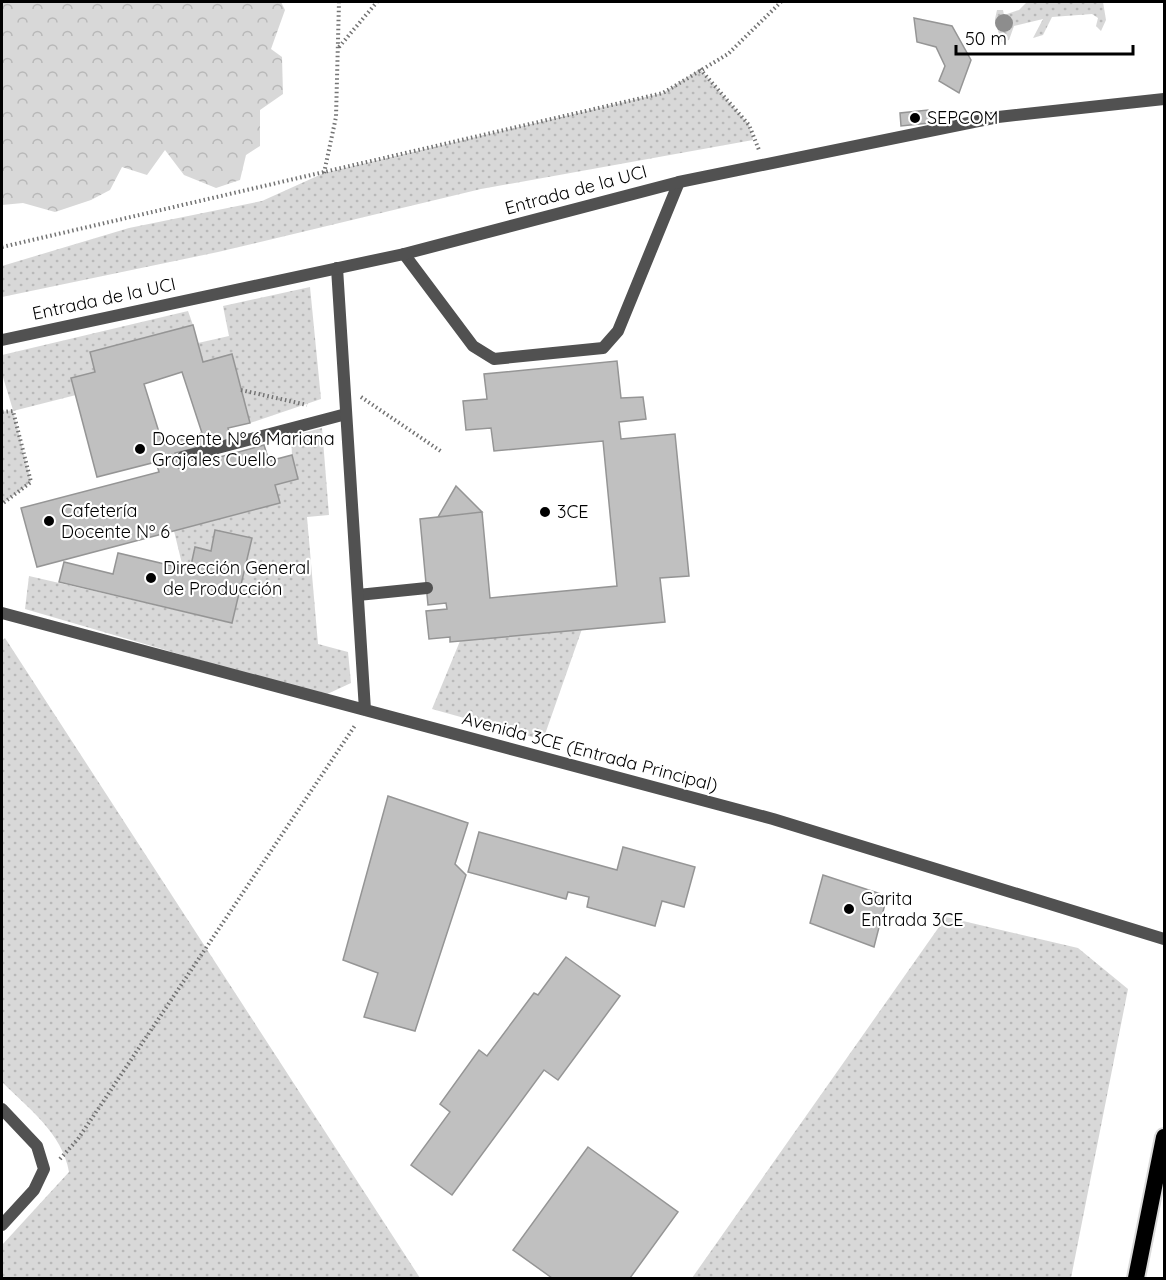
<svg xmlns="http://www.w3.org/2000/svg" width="1166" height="1280" font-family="Quicksand,sans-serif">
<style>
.grass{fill:url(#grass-dots)}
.forest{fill:url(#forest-crowns)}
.building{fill:#c0c0c0;stroke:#959595;stroke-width:1.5;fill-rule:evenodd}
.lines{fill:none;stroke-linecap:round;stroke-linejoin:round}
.trunk-casing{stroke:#dbdbdb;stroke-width:20}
.path{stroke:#737373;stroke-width:4;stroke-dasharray:1.5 3;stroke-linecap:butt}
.service{stroke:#515151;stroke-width:12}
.minor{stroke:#515151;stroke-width:12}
.tertiary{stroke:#515151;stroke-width:12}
.trunk{stroke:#000;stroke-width:16}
.tree{fill:#8d8d8d}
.poi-dot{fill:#000;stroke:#fff;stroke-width:2}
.labels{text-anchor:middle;stroke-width:4.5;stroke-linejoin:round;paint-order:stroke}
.poi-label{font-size:18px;fill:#000;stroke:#fff;text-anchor:start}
.street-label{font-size:18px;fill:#000;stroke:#fff}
</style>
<defs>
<pattern id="grass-dots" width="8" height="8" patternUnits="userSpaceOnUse" patternTransform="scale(1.5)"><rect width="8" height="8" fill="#d8d8d8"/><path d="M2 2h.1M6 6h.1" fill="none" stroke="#b8b8b8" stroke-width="1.8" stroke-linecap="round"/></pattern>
<pattern id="forest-crowns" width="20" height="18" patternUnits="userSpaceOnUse" patternTransform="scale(1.5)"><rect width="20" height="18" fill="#d8d8d8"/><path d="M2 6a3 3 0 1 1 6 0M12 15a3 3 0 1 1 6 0" fill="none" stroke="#b8b8b8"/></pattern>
</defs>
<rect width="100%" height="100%" fill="#fff"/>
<path class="grass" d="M1027 2H1103L1106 20 1101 31 1096 26 1098 18 1092 14 1052 17 1043 35 1033 38 1043 19 1014 26 1009 40 1001 42 995 19 997 10H1003L1004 15 1019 10Z
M700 69 749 125 753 140 481 189 218 252 2 297V266L129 228 262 201 324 173 663 93Z
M310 287 321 399 250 423 232 355 203 362 198 343 229 336 223 306Z
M188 311 193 325 90 352 95 372 76 395 13 411 31 482 2 504V412L13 410 2 374V355Z
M322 428 329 515 307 517 318 644 348 652 351 683 323 696 25 609 29 576 232 623 251 539 216 530 211 551 190 570 183 568 174 531 280 503 275 485 298 479 292 455 291 436Z
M582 629 543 740 432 709 460 641Z
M5 638 420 1278H2V1245L69 1172C62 1133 29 1109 2 1082V641Z
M946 917 1078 948 1128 989 1071 1278H692Z"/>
<path class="forest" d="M2 2H281L285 10 271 49 282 57 283 94 260 110V146L246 155 240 180 216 188 184 175 165 150 147 175 122 167 110 190 91 200 55 212 23 203 2 205Z"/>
<path class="building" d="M914 18 952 26 971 60 959 93 939 81 945 66 936 47 917 42Z
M928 110 929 123 901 126 900 113Z
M193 325 203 362 232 354 250 423 228 428 231 439 175 453 179 468 264 445 269 461 292 455 298 479 275 485 280 503 37 567 21 508 159 472 156 462 97 477 71 378 95 372 90 352ZM182 372 202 433 163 445 144 384Z
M617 361 621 398 643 397 646 419 619 422 621 439 675 434 689 576 660 578 665 622 450 642V637L429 639 426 611 447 609 446 603 428 605 420 519 482 512 490 598 617 586 603 441 494 451 491 428 466 430 463 401 487 399 484 374Z
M456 486 482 512 438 517Z
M215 530 252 538 232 623 59 582 64 562 113 574 118 553 190 570 195 547 211 551Z
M388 796 468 823 455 864 466 875 415 1031 364 1017 378 973 343 960Z
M479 832 617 870 623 847 695 867 684 907 662 901 655 926 587 907 589 897 568 892 566 899 468 872Z
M823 875 887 896 874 947 810 923Z
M566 957 620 996 558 1080 544 1070 452 1195 411 1165 450 1112 440 1104 479 1050 487 1056 534 993 538 995Z
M588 1147 678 1212 630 1278H552L513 1250Z"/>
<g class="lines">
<defs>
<path id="trunk" d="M1136 1278 1164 1137"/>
</defs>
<use href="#trunk" class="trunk-casing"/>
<path class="path" d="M339 47 377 2
M700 69 749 125 759 150
M324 173 336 117 339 2
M2 247 663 93 728 54 781 2
M241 390 307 405
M361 397 442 452
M2 412 13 411 31 482 2 504
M60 1159 78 1139 356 724"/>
<path class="service" d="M404 254 473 346 494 359 603 348 618 331 679 182
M183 457 346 414
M358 595 427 588"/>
<path class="minor" d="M337 268 365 710
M2 613 773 819 1164 939
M2 1109 37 1146 44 1169 34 1190 2 1225"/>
<path class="tertiary" d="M2 340 404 254 679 182 998 117 1164 99"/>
<use href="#trunk" class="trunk"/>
</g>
<circle class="tree" cx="1004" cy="23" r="9"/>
<g class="poi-dot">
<circle cx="915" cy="118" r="6"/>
<circle cx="140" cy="449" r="6"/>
<circle cx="545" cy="512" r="6"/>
<circle cx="49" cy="521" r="6"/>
<circle cx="151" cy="578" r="6"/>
<circle cx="849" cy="909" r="6"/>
</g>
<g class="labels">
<g class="poi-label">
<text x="927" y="124">SEPCOM</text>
<text x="152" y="445">Docente Nº 6 Mariana<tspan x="152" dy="21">Grajales Cuello</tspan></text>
<text x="61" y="517">Cafetería<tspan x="61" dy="21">Docente Nº 6</tspan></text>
<text x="557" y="518">3CE</text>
<text x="163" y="574">Dirección General<tspan x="163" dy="21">de Producción</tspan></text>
<text x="861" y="905">Garita<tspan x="861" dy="21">Entrada 3CE</tspan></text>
</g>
<g class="street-label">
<text transform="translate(576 190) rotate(-15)" y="6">Entrada de la UCI</text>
<text transform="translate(104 299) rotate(-12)" y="6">Entrada de la UCI</text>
<text transform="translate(590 752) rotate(15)" y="6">Avenida 3CE (Entrada Principal)</text>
</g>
</g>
<rect width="1166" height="1280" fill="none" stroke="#000000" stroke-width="6"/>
<path d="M956 45v9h177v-9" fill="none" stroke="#000000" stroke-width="3"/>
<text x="965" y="45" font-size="18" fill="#000000" stroke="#ffffff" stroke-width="4.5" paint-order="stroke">50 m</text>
</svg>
